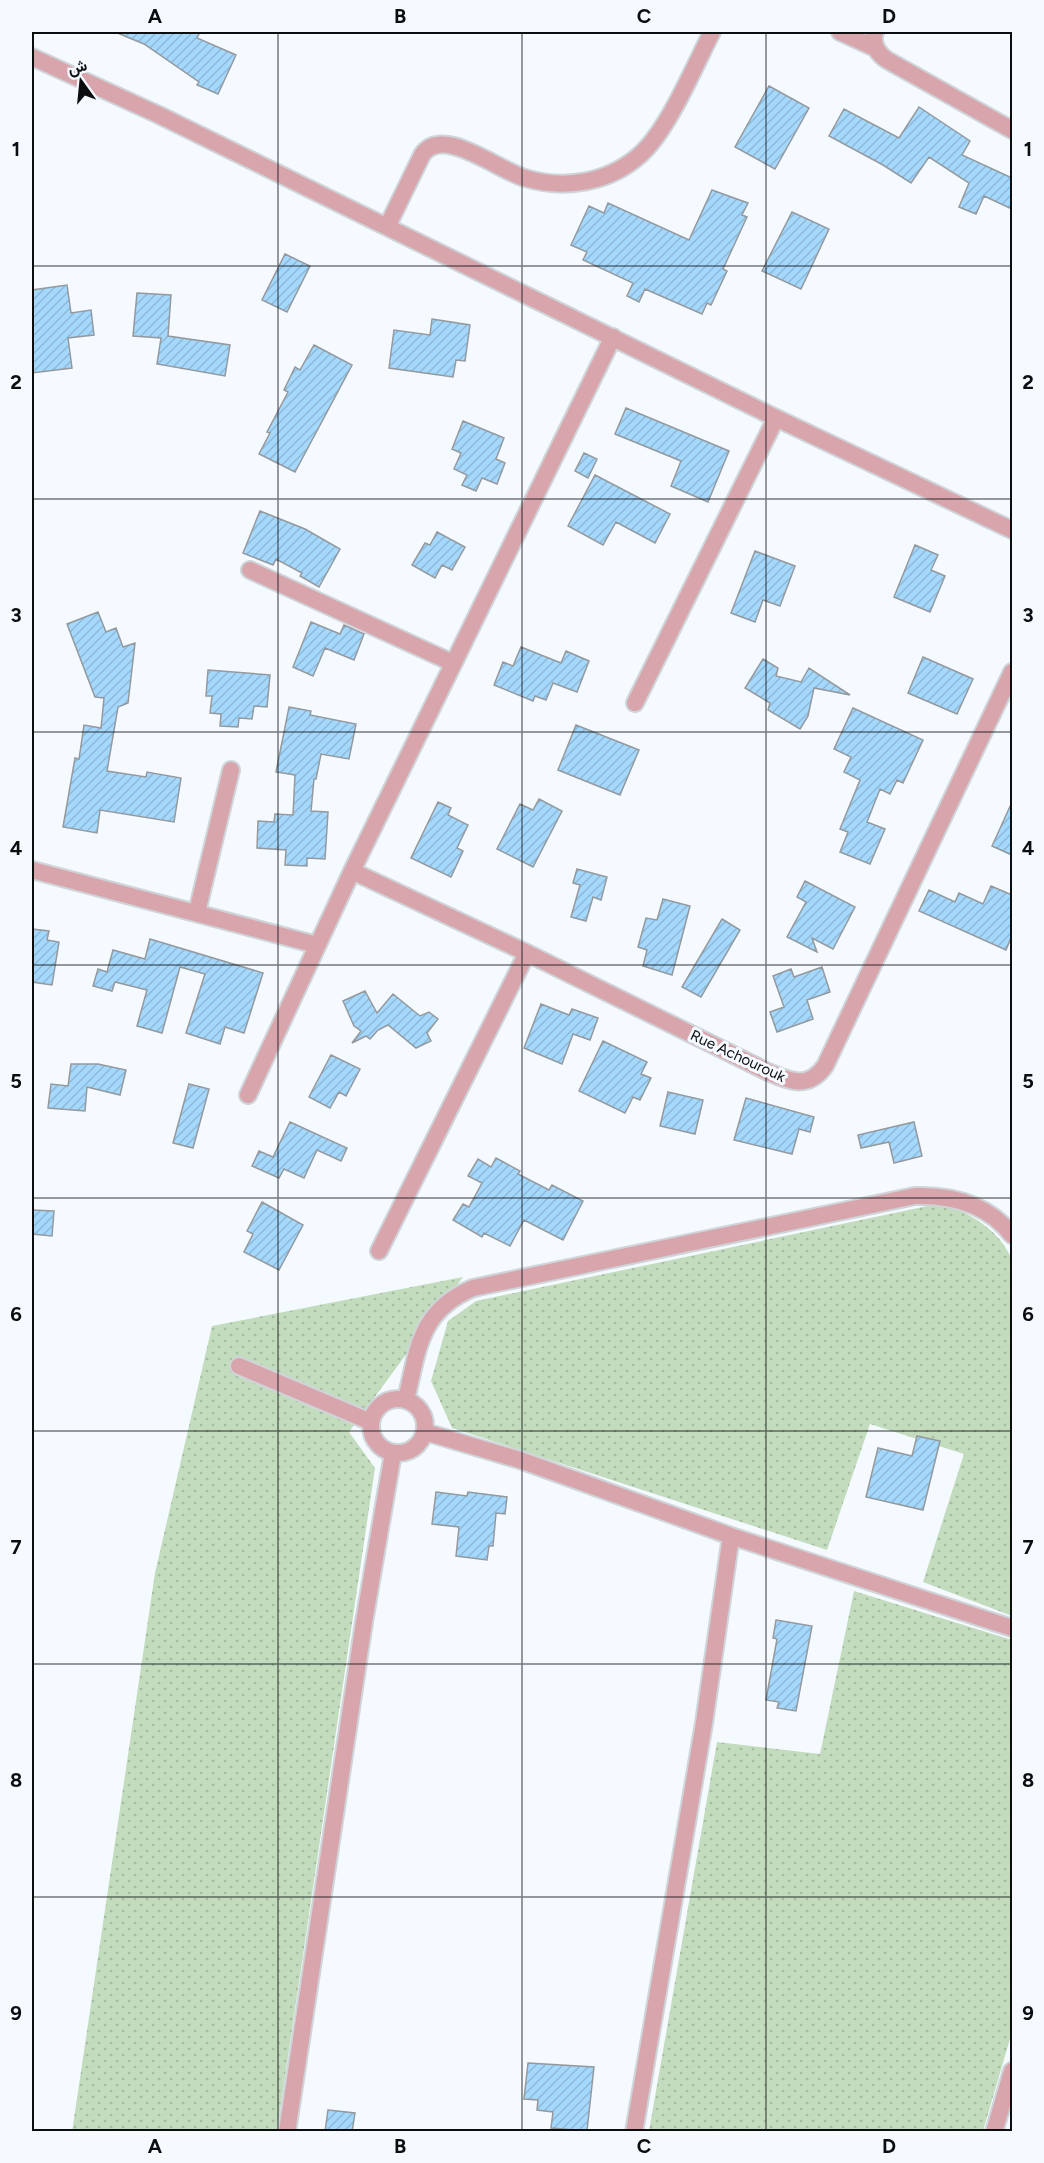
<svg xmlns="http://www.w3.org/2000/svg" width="1044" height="2163" font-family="Figtree,Vazirmatn,sans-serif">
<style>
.grass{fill:url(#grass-dots)}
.building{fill:url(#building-hatch);stroke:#94999d;stroke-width:1.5}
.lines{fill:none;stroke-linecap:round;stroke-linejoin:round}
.minor-casing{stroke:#cfd4d8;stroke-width:20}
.minor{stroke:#d8a5ac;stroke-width:16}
.grid{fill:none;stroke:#0b0d0e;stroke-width:1.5;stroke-opacity:0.55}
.labels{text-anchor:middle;stroke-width:6;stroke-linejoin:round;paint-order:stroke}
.street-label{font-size:15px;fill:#0b0d0e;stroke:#f4faff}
.neatline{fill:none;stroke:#0b0d0e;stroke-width:2}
.grid-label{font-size:20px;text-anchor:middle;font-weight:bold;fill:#0b0d0e}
</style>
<defs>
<pattern id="grass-dots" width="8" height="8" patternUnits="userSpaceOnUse" patternTransform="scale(1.5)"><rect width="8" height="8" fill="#c2dcbd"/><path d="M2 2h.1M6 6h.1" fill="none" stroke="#a5bca1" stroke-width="1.8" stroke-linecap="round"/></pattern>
<pattern id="building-hatch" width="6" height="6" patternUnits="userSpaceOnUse" patternTransform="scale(1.5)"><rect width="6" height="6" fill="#a5d8fd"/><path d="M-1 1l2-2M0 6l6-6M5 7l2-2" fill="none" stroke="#8db8d8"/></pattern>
</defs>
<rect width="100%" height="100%" fill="#f4faff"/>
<path class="grass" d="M942 1203C971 1214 1000 1230 1012 1260V1616L923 1582 964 1454 870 1424 827 1550 452 1428 431 1381 448 1321 476 1301Z
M463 1277 349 1432 375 1468 277 2131 72 2132 155 1573 212 1326Z
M854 1591 1012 1640V2032L983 2131H649L717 1742 820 1754Z"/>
<path class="building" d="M115 32H200L197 38 236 55 218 94 197 85 199 82 144 44Z
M769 86 809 108 775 169 735 147Z
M919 107 970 141 962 155 1012 178V209L984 196 976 214 959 207 969 183 929 157 911 183 883 165 829 136 844 109 899 138Z
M712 190 748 203 742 215 747 217 723 269 727 271 711 305 707 303 702 314 645 289 639 302 627 296 633 283 583 260 587 252 571 245 589 206 604 213 608 203 689 240Z
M792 212 829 229 801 289 762 271Z
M285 254 310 266 287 312 262 300Z
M67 285 71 313 91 310 94 335 68 338 72 368 32 373V290Z
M137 293 171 295 168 336 230 345 225 376 157 364 161 338 133 336Z
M432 319 470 325 465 361 456 360 453 377 389 368 394 330 430 335Z
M314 345 352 365 295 472 259 454 270 433 267 432 288 392 284 390 295 367 300 370Z
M626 408 729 451 708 502 671 486 681 461 615 434Z
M463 421 504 438 496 459 505 463 497 484 482 478 476 491 462 485 467 475 454 469 461 453 452 449Z
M584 453 597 459 588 478 575 471Z
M595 475 670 514 655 543 616 522 603 545 568 526Z
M260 511 305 529 340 549 319 587 300 576 302 573 276 559 273 565 243 553Z
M437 532 465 547 452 570 442 565 435 578 412 565 425 543 430 545Z
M915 545 938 555 931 570 945 576 930 612 894 597Z
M755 551 795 566 780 606 763 600 755 622 731 613Z
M98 612 106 632 116 628 123 647 135 643 128 703 118 707 107 771 146 777 147 772 181 778 174 822 100 810 97 833 63 827 75 758 79 759 84 725 101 728 104 698 95 697 67 624Z
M311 622 340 634 344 625 364 634 354 660 325 648 313 676 293 667Z
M521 647 561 663 566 651 589 661 577 692 553 683 546 700 535 696 533 701 494 685 503 662 513 666Z
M923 657 973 679 957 714 908 693Z
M763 659 778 668 776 676 801 682 809 668 850 695 814 688 808 716 800 729 768 710 770 703 745 688Z
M208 670 270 675 267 707 254 706 252 719 239 718 238 727 220 726 221 714 210 713 212 696H206Z
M289 707 311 711 310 715 356 724 349 759 321 754 316 779H314L311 811 328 812 325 859 307 858V866L285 865 286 850 257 848 258 821 274 822 275 814 293 815 295 775 276 772Z
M853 708 923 740 903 783 897 780 890 794 880 789 867 822 885 829 870 864 840 852 848 832 840 829 860 780 844 772 851 757 834 749Z
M576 725 639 750 620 795 558 770Z
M539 799 562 811 533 867 497 849 520 804 533 810Z
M438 802 451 808 448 815 468 825 457 848 463 851 451 877 411 858Z
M1012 802V855L992 846Z
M577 869 607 877 601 900 593 897 586 921 571 917 580 885 573 883Z
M805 881 855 907 833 949 812 938 817 952 787 937 806 902 797 897Z
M991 886 1012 895V935L1006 950 919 911 929 890 955 902 959 893 983 904Z
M663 899 690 906 672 975 643 966 647 950 638 947 646 918 657 920Z
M722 919 740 930 701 997 682 987Z
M32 929 49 931 47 940 59 942 52 985 32 982Z
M150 939 263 973 244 1033 225 1027 220 1044 186 1033 205 974 180 967 162 1033 137 1026 147 990 115 982 112 991 93 986 98 969 107 972 113 950 145 959Z
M822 967 830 992 807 1000 813 1019 777 1032 770 1012 784 1007 773 976 791 969 794 977Z
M365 991 377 1013 393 994 420 1016 429 1012 438 1019 427 1033 431 1041 416 1048 388 1025 378 1030 370 1039 366 1036 352 1043 361 1031 354 1026 343 1001Z
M541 1004 569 1015 572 1009 598 1018 590 1040 573 1034 562 1064 524 1048Z
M603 1041 647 1062 641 1074 651 1078 640 1100 633 1097 625 1113 579 1091Z
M331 1055 360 1069 346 1096 339 1092 330 1108 309 1097Z
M71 1064H98L126 1070 120 1095 87 1087 85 1111 48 1108 51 1084 68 1086Z
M189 1084 209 1089 193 1148 173 1143Z
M668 1092 703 1100 695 1134 660 1126Z
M746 1098 814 1117 810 1132 799 1129 792 1154 734 1140Z
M290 1122 347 1148 341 1161 317 1150 304 1178 284 1169 279 1178 252 1166 259 1151 273 1157Z
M914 1122 922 1156 894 1163 889 1142 861 1148 858 1135Z
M496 1158 520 1171 518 1174 549 1190 552 1185 583 1201 563 1240 524 1220 510 1246 484 1233 482 1237 453 1220 463 1204 469 1207 482 1183 468 1176 478 1159 491 1167Z
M262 1202 303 1225 279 1270 244 1252 253 1234 247 1231Z
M32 1210 54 1211 52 1236 32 1234Z
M917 1436 940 1441 923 1510 866 1497 878 1448 912 1456Z
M436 1492 467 1496 468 1492 507 1497 505 1514 496 1513 493 1546H489L487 1560 456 1556 459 1527 432 1524Z
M776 1620 812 1626 796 1711 777 1708 779 1702 766 1700 777 1639 773 1638Z
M528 2063 594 2067 587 2131 551 2128 553 2112 537 2110 538 2100 524 2099Z
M328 2110 355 2113 352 2132H325Z"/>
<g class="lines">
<defs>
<path id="minor" d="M840 32 875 48
M875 32C871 44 877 53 887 60L1012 130
M32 57 159 115 776 418 1012 530
M387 227 422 155C442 124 499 171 525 178 565 190 609 183 641 154 669 128 694 67 712 32
M250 570 453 663
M635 703 776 418
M32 870 317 945
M352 871 527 953 768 1072C790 1081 808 1090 825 1066L1012 672
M197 912 231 770
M248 1095 352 871 613 337
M379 1251 527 953
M239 1366 371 1422
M371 1426a27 27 0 1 1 54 0a27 27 0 1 1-54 0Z
M406 1400C418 1349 419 1311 473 1288L915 1196C953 1195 988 1204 1012 1235
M425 1432 520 1460 731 1536 1012 1628
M287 2132 364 1622 393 1453
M634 2132 704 1723 731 1536
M994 2132 1012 2071"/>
</defs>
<use href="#minor" class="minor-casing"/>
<use href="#minor" class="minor"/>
</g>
<path class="grid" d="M278 32V2132M522 32V2132M766 32V2132M32 266H1012M32 499H1012M32 732H1012M32 965H1012M32 1198H1012M32 1431H1012M32 1664H1012M32 1897H1012"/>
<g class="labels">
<g class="street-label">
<text transform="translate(738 1056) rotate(25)" y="5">Rue Achourouk</text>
</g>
</g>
<rect width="1044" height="2163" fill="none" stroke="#f4faff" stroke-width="66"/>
<g transform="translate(81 81) rotate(345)" stroke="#f4faff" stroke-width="4.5" paint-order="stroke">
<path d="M0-4.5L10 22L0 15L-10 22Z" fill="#0b0d0e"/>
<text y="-9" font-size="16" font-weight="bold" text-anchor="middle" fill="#0b0d0e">ش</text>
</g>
<rect x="33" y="33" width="978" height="2097" class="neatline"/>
<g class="grid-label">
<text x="155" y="23">A</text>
<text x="400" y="23">B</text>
<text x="644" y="23">C</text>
<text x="889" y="23">D</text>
<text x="16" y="156">1</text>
<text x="1028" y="156">1</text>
<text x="16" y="389">2</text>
<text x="1028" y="389">2</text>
<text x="16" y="622">3</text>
<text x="1028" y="622">3</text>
<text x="16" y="855">4</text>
<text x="1028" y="855">4</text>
<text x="16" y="1088">5</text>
<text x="1028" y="1088">5</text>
<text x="16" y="1321">6</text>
<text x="1028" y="1321">6</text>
<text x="16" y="1554">7</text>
<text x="1028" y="1554">7</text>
<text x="16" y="1787">8</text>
<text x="1028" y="1787">8</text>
<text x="16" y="2020">9</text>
<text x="1028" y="2020">9</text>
<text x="155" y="2153">A</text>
<text x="400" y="2153">B</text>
<text x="644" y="2153">C</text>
<text x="889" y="2153">D</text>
</g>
</svg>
